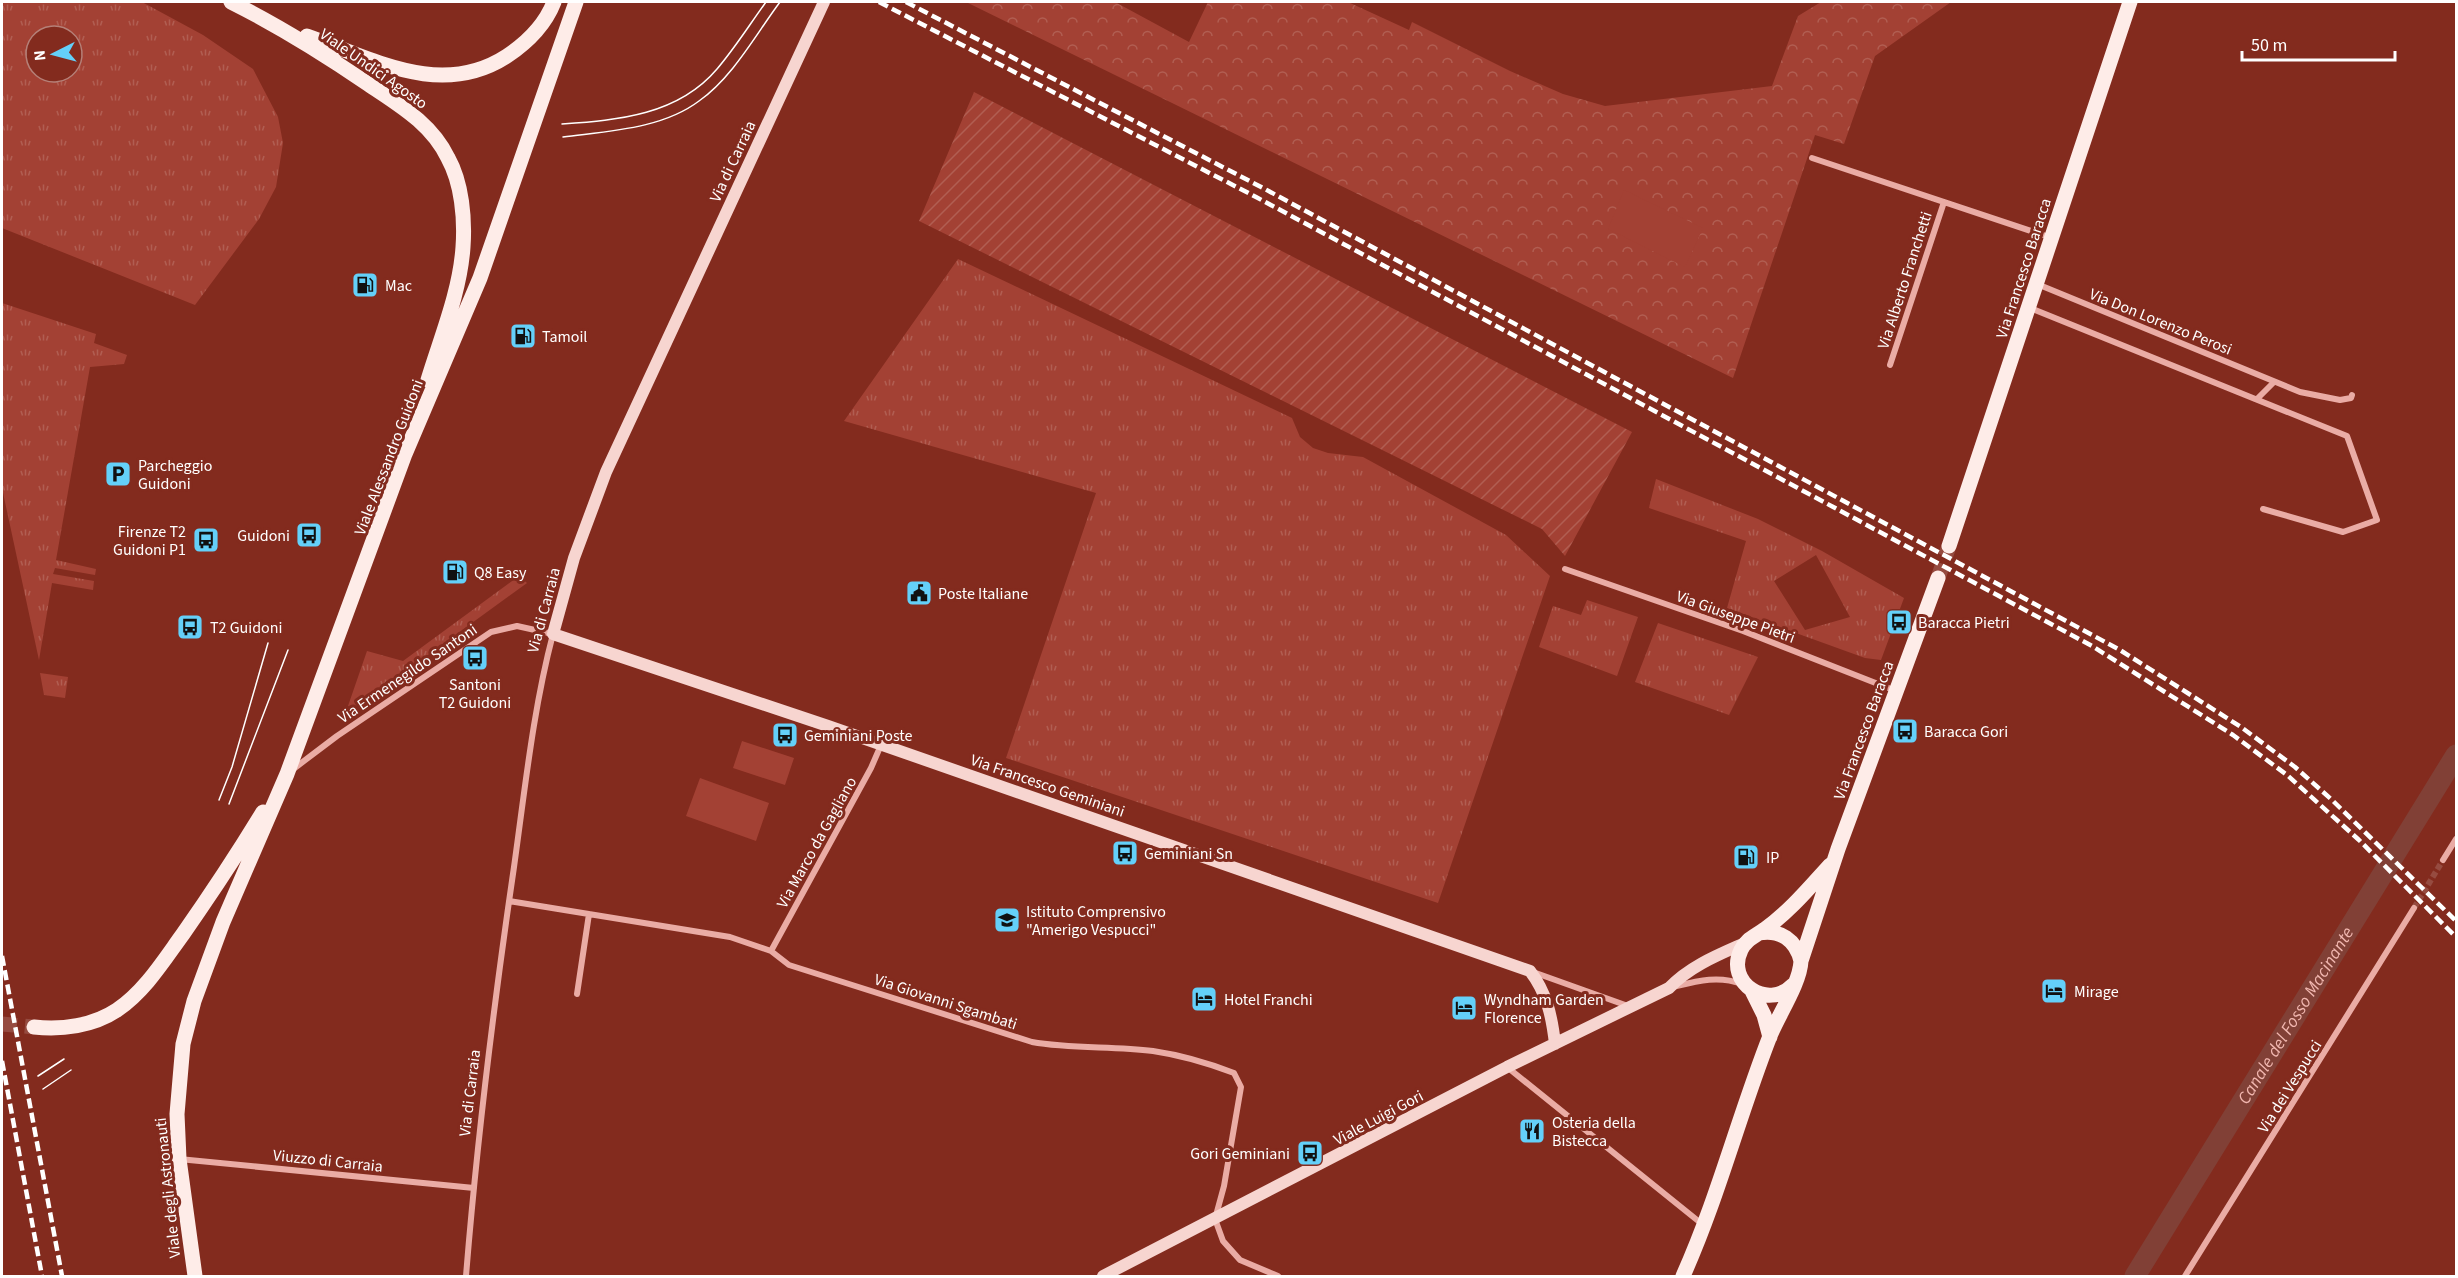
<svg xmlns="http://www.w3.org/2000/svg" width="2458" height="1278" font-family="'Source Sans 3',sans-serif">
<style>
.grass{fill:url(#grass-tufts);fill-rule:evenodd}
.park{fill:url(#park-crowns)}
.garden{fill:url(#garden-furrows)}
.pitch{fill:#a34134}
.lines{fill:none;stroke-linecap:round;stroke-linejoin:round}
.canal{stroke:#814036;stroke-width:21}
.street-tunnel{stroke:#964b40;stroke-width:6;stroke-dasharray:6 3;stroke-linecap:butt}
.primary-tunnel{stroke:#964b40;stroke-width:15;stroke-dasharray:15 8;stroke-linecap:butt}
.street{stroke:#eaaca5;stroke-width:6}
.secondary{stroke:#f7d5d0;stroke-width:12}
.primary{stroke:#feece8;stroke-width:15}
.tram{stroke:#fff;stroke-width:1.5}
.rail{stroke:#fff;stroke-width:4.5;stroke-dasharray:10 4.5;stroke-linecap:butt}
.labels{text-anchor:middle;stroke-width:6;stroke-linejoin:round;paint-order:stroke}
.street-label{font-size:16px;fill:#fff;stroke:#832b1e}
.poi-label{font-size:16px;fill:#fff;stroke:#832b1e;text-anchor:start}
.water-label{font-size:18px;font-style:italic;fill:#f1b7b0;stroke:#832b1e}
</style>
<defs>
<pattern id="grass-tufts" width="24" height="20" patternUnits="userSpaceOnUse" patternTransform="scale(1.5)"><rect width="24" height="20" fill="#a34134"/><path d="M3 7l-1-3M5 7V3M7 7l1-3M15 17l-1-3M17 17v-4M19 17l1-3" fill="none" stroke="#b15e52"/></pattern>
<pattern id="park-crowns" width="20" height="18" patternUnits="userSpaceOnUse" patternTransform="scale(1.5)"><rect width="20" height="18" fill="#a34134"/><path d="M2 6a3 3 0 1 1 6 0M12 15a3 3 0 1 1 6 0" fill="none" stroke="#b15e52"/></pattern>
<pattern id="garden-furrows" width="10" height="10" patternUnits="userSpaceOnUse" patternTransform="scale(1.5)"><rect width="10" height="10" fill="#a34134"/><path d="M-1 1l2-2M0 10L10 0M9 11l2-2" fill="none" stroke="#b15e52"/></pattern>
</defs>
<rect width="100%" height="100%" fill="#832b1e"/>
<path class="grass" d="M2 2H142L203 35 253 69 278 117 283 143 276 187 259 219 195 305 2 228ZM36 36H72V72H36Z
M958 259 1292 418 1300 437 1313 448 1328 453 1363 457 1506 535 1550 576 1438 903 1006 758 1096 493 844 421Z
M2 303 96 334 94 343 127 355 124 364 90 367 56 560 96 569 95 575 55 568 53 574 94 581 93 590 52 583 39 660 2 488Z
M1656 479 1758 519 1822 551 1904 598 1881 660 1865 658 1727 608 1746 541 1649 508ZM1816 555 1850 617 1805 630 1774 581Z
M519 576 527 583 355 708 348 706 367 651 403 661Z
M1587 600 1638 617 1617 676 1539 647 1553 606 1581 615Z
M1658 623 1758 657 1729 715 1635 682Z
M40 673 68 677 65 698 44 695Z"/>
<path class="park" d="M966 2H1115L1189 42 1208 2H1348L1409 30 1412 22 1510 71 1563 94 1605 106 1772 86 1798 16 1821 2H1951L1875 56 1844 144 1815 135 1733 378Z"/>
<path class="garden" d="M974 92 1632 432 1565 556 1542 529 919 221Z"/>
<path class="pitch" d="M1624 190 1703 228 1685 267 1608 229Z
M742 741 794 758 785 785 733 768Z
M700 778 769 803 756 841 686 816Z"/>
<g class="lines">
<path class="canal" id="s1" d="M2135 1276 2456 755"/>
<path class="street-tunnel" d="M2414 908 2443 860"/>
<path class="primary-tunnel" d="M1938 578 1949 546
M2 1024 34 1027"/>
<path class="street" d="M1812 158 2052 238
M2037 284 2300 392 2340 400 2351 398 2352 395
M2030 308 2347 436 2377 520 2343 532 2263 509
M1890 365 1944 202
M2257 399 2274 382
M1565 569 1743 631 1896 691
M292 770 337 736 491 632 517 626 553 634C533 710 525 789 514 867 494 1003 477 1140 466 1276
M2443 860 2456 839
M509 901 730 937 771 951 789 965 1032 1042C1071 1049 1112 1046 1153 1051 1180 1055 1208 1063 1234 1073L1241 1087 1224 1186 1215 1219 1223 1241 1240 1260 1278 1276
M771 951 871 768 881 745
M1533 972 1628 1006
M1673 987C1697 981 1718 975 1742 984
M577 994 589 914
M1507 1067 1702 1224
M179 1159 474 1188
M2185 1276 2414 908"/>
<path class="secondary" d="M824 2 606 472 574 558 553 634 828 726 1530 971C1547 993 1552 1017 1555 1044
M1103 1276 1507 1067 1669 988C1690 966 1718 955 1745 943"/>
<path class="primary" d="M231 2C279 26 324 54 368 84 399 105 431 123 448 158 462 183 465 219 463 247 460 292 441 337 428 380
M307 36C373 59 441 99 507 56 528 42 545 25 554 2
M1949 546 2130 2
M1759 933C1780 929 1796 940 1801 961
M1793 985C1768 1011 1725 983 1741 950 1746 939 1756 936 1765 929 1790 911 1809 888 1830 865
M1752 991 1764 1015 1770 1037
M34 1027C62 1030 93 1026 117 1010 145 991 164 960 183 934 211 894 238 853 263 812
M195 1276 179 1159 177 1114 183 1044 194 1001 223 922 287 774 405 454 480 278 576 2
M1683 1276C1718 1198 1739 1115 1770 1036 1779 1014 1800 983 1801 961L1838 849 1938 578"/>
<path class="tram" d="M562 124C619 120 678 115 717 69 735 48 750 24 766 2
M563 137C608 131 662 129 699 101 733 77 756 34 780 2
M219 800 232 767 268 643
M229 804 288 650
M38 1076 64 1059
M43 1089 71 1070"/>
<path class="rail" d="M879 2 1256 197 2092 646 2233 735 2287 775 2359 840 2456 937
M906 2 1263 188 2120 650 2241 727 2295 767 2332 800 2456 921
M2 956 62 1276
M2 1061 42 1276"/>
</g>
<defs>
<symbol id="fuel-square" viewBox="-11 -11 22 22"><rect x="-9" y="-9" width="18" height="18" rx="4" fill="#64d0f9" stroke="#832b1e"/><path d="M-5.5-6h7V0h2V4h1.3V-2.5L3-4.5l.8-.8L6-3V5H2.5V1h-1V6h-7ZM-4.2-4.7v3.2H.2V-4.7Z" fill="#111"/></symbol>
<symbol id="parking-square" viewBox="-11 -11 22 22"><rect x="-9" y="-9" width="18" height="18" rx="4" fill="#64d0f9" stroke="#832b1e"/><path d="M-3.5-5.5H1a3.5 3.5 0 0 1 0 7H-1V5.5H-3.5ZM-1-3.4V-.6H.8a1.4 1.4 0 0 0 0-2.8Z" fill="#111"/></symbol>
<symbol id="bus-square" viewBox="-11 -11 22 22"><rect x="-9" y="-9" width="18" height="18" rx="4" fill="#64d0f9" stroke="#832b1e"/><path d="M-5-6H5V4H4V6H2V4H-2V6H-4V4H-5ZM-3.5-4V0h7V-4ZM-3.5 1.2v1.5H-2V1.2ZM2 1.2v1.5H3.5V1.2Z" fill="#111"/></symbol>
<symbol id="civic-square" viewBox="-11 -11 22 22"><rect x="-9" y="-9" width="18" height="18" rx="4" fill="#64d0f9" stroke="#832b1e"/><path d="M-.6-6.5H3V-4.5H.6V-3L4-1V1h2V6H-6V1h2V-1L-.6-3ZM-1.2 2.5V6h2.4V2.5Z" fill="#111"/></symbol>
<symbol id="school-square" viewBox="-11 -11 22 22"><rect x="-9" y="-9" width="18" height="18" rx="4" fill="#64d0f9" stroke="#832b1e"/><path d="M0-5L7-2L0 1L-7-2ZM-4 1L0 2.5L4 1V4Q0 6-4 4Z" fill="#111"/></symbol>
<symbol id="hotel-square" viewBox="-11 -11 22 22"><rect x="-9" y="-9" width="18" height="18" rx="4" fill="#64d0f9" stroke="#832b1e"/><path d="M-6-4.5h1.5V1H6V5H4.5V3h-9V5H-6ZM-4 0a1.8 1.8 0 1 1 3.6 0ZM.5 0V-2.5h3Q6-2.5 6 0Z" fill="#111"/></symbol>
<symbol id="restaurant-square" viewBox="-11 -11 22 22"><rect x="-9" y="-9" width="18" height="18" rx="4" fill="#64d0f9" stroke="#832b1e"/><path d="M-5-6h1v4h1v-4h1v4h1v-4h1v5L-1.5 .5V6h-2V.5L-5-1ZM5-6V6H3V1.5H1.5Q1.5-4 5-6Z" fill="#111"/></symbol>
</defs>
<g fill-rule="evenodd">
<use href="#fuel-square" x="350" y="270" width="30" height="30"/>
<use href="#fuel-square" x="508" y="321" width="30" height="30"/>
<use href="#parking-square" x="103" y="459" width="30" height="30"/>
<use href="#bus-square" x="294" y="520" width="30" height="30"/>
<use href="#bus-square" x="191" y="525" width="30" height="30"/>
<use href="#fuel-square" x="440" y="557" width="30" height="30"/>
<use href="#civic-square" x="904" y="578" width="30" height="30"/>
<use href="#bus-square" x="1884" y="607" width="30" height="30"/>
<use href="#bus-square" x="175" y="612" width="30" height="30"/>
<use href="#bus-square" x="460" y="643" width="30" height="30"/>
<use href="#bus-square" x="1890" y="716" width="30" height="30"/>
<use href="#bus-square" x="770" y="720" width="30" height="30"/>
<use href="#bus-square" x="1110" y="838" width="30" height="30"/>
<use href="#fuel-square" x="1731" y="842" width="30" height="30"/>
<use href="#school-square" x="992" y="905" width="30" height="30"/>
<use href="#hotel-square" x="2039" y="976" width="30" height="30"/>
<use href="#hotel-square" x="1189" y="984" width="30" height="30"/>
<use href="#hotel-square" x="1449" y="993" width="30" height="30"/>
<use href="#restaurant-square" x="1517" y="1116" width="30" height="30"/>
<use href="#bus-square" x="1295" y="1138" width="30" height="30"/>
</g>
<g class="labels">
<g class="street-label">
<text transform="translate(374 68) rotate(35)" y="6">Viale Undici Agosto</text>
<text transform="translate(732 161) rotate(-65)" y="6">Via di Carraia</text>
<text transform="translate(2023 268) rotate(-72)" y="6">Via Francesco Baracca</text>
<text transform="translate(1904 280) rotate(-72)" y="6">Via Alberto Franchetti</text>
<text transform="translate(2161 321) rotate(22)" y="6">Via Don Lorenzo Perosi</text>
<text transform="translate(388 457) rotate(-69)" y="6">Viale Alessandro Guidoni</text>
<text transform="translate(543 610) rotate(-75)" y="6">Via di Carraia</text>
<text transform="translate(1736 616) rotate(20)" y="6">Via Giuseppe Pietri</text>
<text transform="translate(407 673) rotate(-34)" y="6">Via Ermenegildo Santoni</text>
<text transform="translate(1863 730) rotate(-70)" y="6">Via Francesco Baracca</text>
<text transform="translate(1048 785) rotate(19)" y="6">Via Francesco Geminiani</text>
<text transform="translate(816 842) rotate(-61)" y="6">Via Marco da Gagliano</text>
<text transform="translate(946 1001) rotate(18)" y="6">Via Giovanni Sgambati</text>
<text transform="translate(2289 1086) rotate(-58)" y="6">Via dei Vespucci</text>
<text transform="translate(469 1093) rotate(-83)" y="6">Via di Carraia</text>
<text transform="translate(1378 1117) rotate(-28)" y="6">Viale Luigi Gori</text>
<text transform="translate(328 1160) rotate(6)" y="6">Viuzzo di Carraia</text>
<text transform="translate(167 1188) rotate(-96)" y="6">Viale degli Astronauti</text>
</g>
<g class="poi-label">
<text x="385" y="291">Mac</text>
<text x="542" y="342">Tamoil</text>
<text x="138" y="471">Parcheggio<tspan x="138" dy="18">Guidoni</tspan></text>
<text x="186" y="537" text-anchor="end">Firenze T2<tspan x="186" dy="18">Guidoni P1</tspan></text>
<text x="290" y="541" text-anchor="end">Guidoni</text>
<text x="474" y="578">Q8 Easy</text>
<text x="938" y="599">Poste Italiane</text>
<text x="1918" y="628">Baracca Pietri</text>
<text x="210" y="633">T2 Guidoni</text>
<text x="475" y="690" text-anchor="middle">Santoni<tspan x="475" dy="18">T2 Guidoni</tspan></text>
<text x="1924" y="737">Baracca Gori</text>
<text x="804" y="741">Geminiani Poste</text>
<text x="1144" y="859">Geminiani Sn</text>
<text x="1766" y="863">IP</text>
<text x="1026" y="917">Istituto Comprensivo<tspan x="1026" dy="18">"Amerigo Vespucci"</tspan></text>
<text x="2074" y="997">Mirage</text>
<text x="1224" y="1005">Hotel Franchi</text>
<text x="1484" y="1005">Wyndham Garden<tspan x="1484" dy="18">Florence</tspan></text>
<text x="1552" y="1128">Osteria della<tspan x="1552" dy="18">Bistecca</tspan></text>
<text x="1290" y="1159" text-anchor="end">Gori Geminiani</text>
</g>
<g class="water-label">
<text dy="6" stroke="none"><textPath href="#s1" startOffset="306">Canale del Fosso Macinante</textPath></text>
</g>
</g>
<rect width="2458" height="1278" fill="none" stroke="#ffffff" stroke-width="6"/>
<g transform="translate(54 54) rotate(264)"><circle r="28" fill="#832b1e" stroke="#b58078" stroke-width="1.5"/>
<path d="M0-4.5L10 22L0 15L-10 22Z" fill="#64d0f9"/>
<text y="-9" font-size="16" font-weight="bold" text-anchor="middle" fill="#ffffff">N</text>
</g>
<path d="M2242 51v9h153v-9" fill="none" stroke="#ffffff" stroke-width="3"/>
<text x="2251" y="51" font-size="18" fill="#ffffff" stroke="#832b1e" stroke-width="4.5" paint-order="stroke">50 m</text>
</svg>
